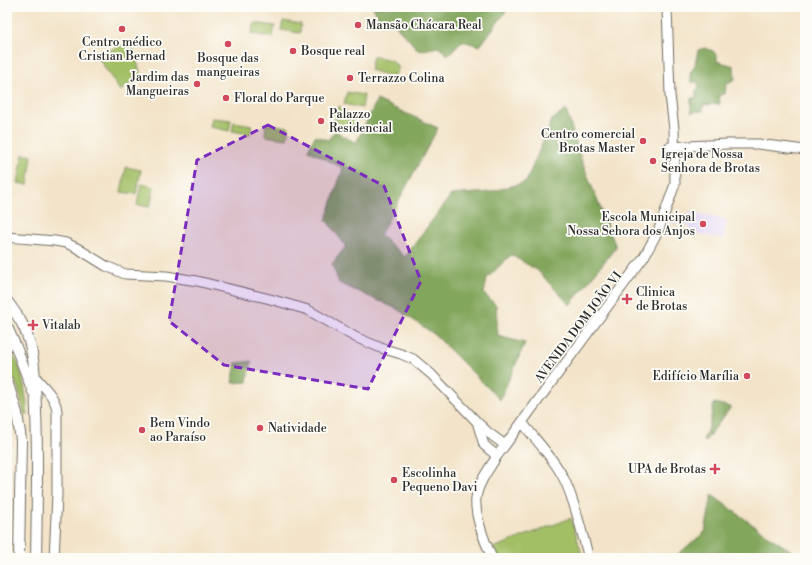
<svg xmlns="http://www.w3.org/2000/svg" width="812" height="565" font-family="'Libre Bodoni',serif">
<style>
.built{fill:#e1d4f4}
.green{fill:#a3bf66;stroke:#677548}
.forest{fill:#82a65b;stroke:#566843}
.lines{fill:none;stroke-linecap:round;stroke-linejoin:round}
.secondary-casing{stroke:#716c62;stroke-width:11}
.primary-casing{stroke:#716c62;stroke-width:12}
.secondary{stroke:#fff;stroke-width:9}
.primary{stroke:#fff;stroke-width:10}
.marked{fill:#7b2cbf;fill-opacity:0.2;stroke:#7b2cbf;stroke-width:3;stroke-dasharray:8 5;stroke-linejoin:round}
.poi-dot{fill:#d1495b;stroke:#fdfcf7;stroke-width:1.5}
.labels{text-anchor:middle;stroke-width:3.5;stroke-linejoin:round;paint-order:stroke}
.poi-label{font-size:12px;fill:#2b2b2b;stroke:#fdfcf7;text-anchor:start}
.street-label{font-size:12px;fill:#2b2b2b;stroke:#fdfcf7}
</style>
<rect width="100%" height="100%" fill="#fdfcf7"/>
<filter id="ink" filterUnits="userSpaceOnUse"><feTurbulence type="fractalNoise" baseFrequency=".025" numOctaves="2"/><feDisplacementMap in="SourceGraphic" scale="8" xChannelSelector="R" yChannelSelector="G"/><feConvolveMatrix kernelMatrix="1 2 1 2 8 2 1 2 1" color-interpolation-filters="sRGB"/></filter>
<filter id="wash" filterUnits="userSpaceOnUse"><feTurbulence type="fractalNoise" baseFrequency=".012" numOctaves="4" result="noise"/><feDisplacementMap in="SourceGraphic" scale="16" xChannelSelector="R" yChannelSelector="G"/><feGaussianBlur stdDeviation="0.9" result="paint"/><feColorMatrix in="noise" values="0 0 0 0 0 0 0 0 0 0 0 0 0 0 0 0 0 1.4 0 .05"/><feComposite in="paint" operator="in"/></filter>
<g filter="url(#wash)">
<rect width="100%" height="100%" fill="#f3e4c9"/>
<path class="built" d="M690 211 727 220 723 239 689 232 690 226 669 222 671 218 687 219Z"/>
<path class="green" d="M283 21 301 24 300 33 281 30Z
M254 23 275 26 273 37 252 34Z
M132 43 141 76 120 91 98 57 118 46Z
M373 56 391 60 399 68 393 77 370 70Z
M347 92 364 95 362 108 344 104Z
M340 106 356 122 348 131 331 116Z
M212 118 231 120 229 131 210 127Z
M234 122 252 125 250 134 232 131Z
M266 124 289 127 287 139 265 136Z
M23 154 32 156 28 185 18 183Z
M126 167 141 170 136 194 121 192Z
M141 184 154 187 150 207 137 205Z
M7 344C10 352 16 358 19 366 23 375 27 404 28 415L25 416 18 388 7 365Z
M571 518 583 558H497L493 548Z"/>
<path class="forest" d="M373 7H507V10L480 46 462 41 448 55 438 47 419 51 390 19 382 25Z
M705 48 713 51 717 55V61L734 66 735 79 726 84 725 94 719 95 720 104 703 105V111L691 112V98H696V90H699L698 82H691L690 74 695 65 698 50Z
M377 100 438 128 380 235 405 257 451 195 490 192 526 182 552 120 566 110 581 159 616 247 570 305 537 270 511 255 487 278 484 294 496 305 498 336 525 343 500 400 434 334 397 309 339 283 332 264 346 246 326 220 343 168 308 150 315 136 328 140 335 131 356 143Z
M252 361 249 371 247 382 232 383 236 363Z
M714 403 731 407 705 441 703 440 709 426Z
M712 495 771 538 803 558H673L705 532Z"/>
</g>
<g filter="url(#ink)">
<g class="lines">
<defs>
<path id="secondary" d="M669 147 727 144H758L805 150
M7 237 55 241 66 243 77 248 106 266 125 274 166 276 197 281 270 299 308 310 355 337 381 348 401 354 413 359 431 374 478 423 490 434 505 445
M36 378C44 387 56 398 57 411V495L54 558
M522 422C536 441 554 458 564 479 576 503 581 532 589 558
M478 425 484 445 497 456
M492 558C485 542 474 516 476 498 478 483 489 469 497 456L644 257 659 229 675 184 674 129 670 95 667 7"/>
<path id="primary" d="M7 301C15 312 23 322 27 335 36 360 35 385 36 411 38 460 37 509 36 558
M7 327 16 347 33 392
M7 381 17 413 21 440 19 558"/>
</defs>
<use href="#secondary" class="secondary-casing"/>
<use href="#primary" class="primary-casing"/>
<use href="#secondary" class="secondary"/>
<use href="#primary" class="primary"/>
</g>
</g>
<path class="marked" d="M268 125 384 186 421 281 368 389 224 365 169 321 197 160Z"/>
<g class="poi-dot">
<circle cx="358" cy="25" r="4"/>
<circle cx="122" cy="29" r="4"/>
<circle cx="228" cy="44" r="4"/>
<circle cx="293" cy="51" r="4"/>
<circle cx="350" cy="78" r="4"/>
<circle cx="197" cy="84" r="4"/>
<circle cx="226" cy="98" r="4"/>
<circle cx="321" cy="121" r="4"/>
<circle cx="643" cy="141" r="4"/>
<circle cx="653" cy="161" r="4"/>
<circle cx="703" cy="224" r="4"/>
<path d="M625 293h4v4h4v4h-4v4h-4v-4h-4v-4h4z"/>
<path d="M31 319h4v4h4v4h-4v4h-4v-4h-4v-4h4z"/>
<circle cx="747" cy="376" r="4"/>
<circle cx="260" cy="428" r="4"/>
<circle cx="142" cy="430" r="4"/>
<path d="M713 463h4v4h4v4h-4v4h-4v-4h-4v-4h4z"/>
<circle cx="394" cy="480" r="4"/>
</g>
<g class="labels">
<g class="poi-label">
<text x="366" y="29">Mansão Chácara Real</text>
<text x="122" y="46" text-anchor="middle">Centro médico<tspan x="122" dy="14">Cristian Bernad</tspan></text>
<text x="301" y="55">Bosque real</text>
<text x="228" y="62" text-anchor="middle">Bosque das<tspan x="228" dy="14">mangueiras</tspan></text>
<text x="189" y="81" text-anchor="end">Jardim das<tspan x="189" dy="14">Mangueiras</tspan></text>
<text x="358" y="82">Terrazzo Colina</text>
<text x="234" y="102">Floral do Parque</text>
<text x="329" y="118">Palazzo<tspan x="329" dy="14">Residencial</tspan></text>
<text x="635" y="138" text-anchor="end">Centro comercial<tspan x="635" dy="14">Brotas Master</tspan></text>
<text x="661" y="158">Igreja de Nossa<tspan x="661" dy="14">Senhora de Brotas</tspan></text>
<text x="695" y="221" text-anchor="end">Escola Municipal<tspan x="695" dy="14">Nossa Sehora dos Anjos</tspan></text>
<text x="636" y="296">Clinica<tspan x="636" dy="14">de Brotas</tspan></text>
<text x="42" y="329">Vitalab</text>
<text x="739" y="380" text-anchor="end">Edifício Marília</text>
<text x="150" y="427">Bem Vindo<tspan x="150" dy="14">ao Paraíso</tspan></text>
<text x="268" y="432">Natividade</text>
<text x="706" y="473" text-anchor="end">UPA de Brotas</text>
<text x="402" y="477">Escolinha<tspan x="402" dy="14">Pequeno Davi</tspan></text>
</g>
<g class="street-label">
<text transform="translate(578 327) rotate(-53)" y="4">AVENIDA DOM JOÃO VI</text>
</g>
</g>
<rect width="812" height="565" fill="none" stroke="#fdfcf7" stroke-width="24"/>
</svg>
